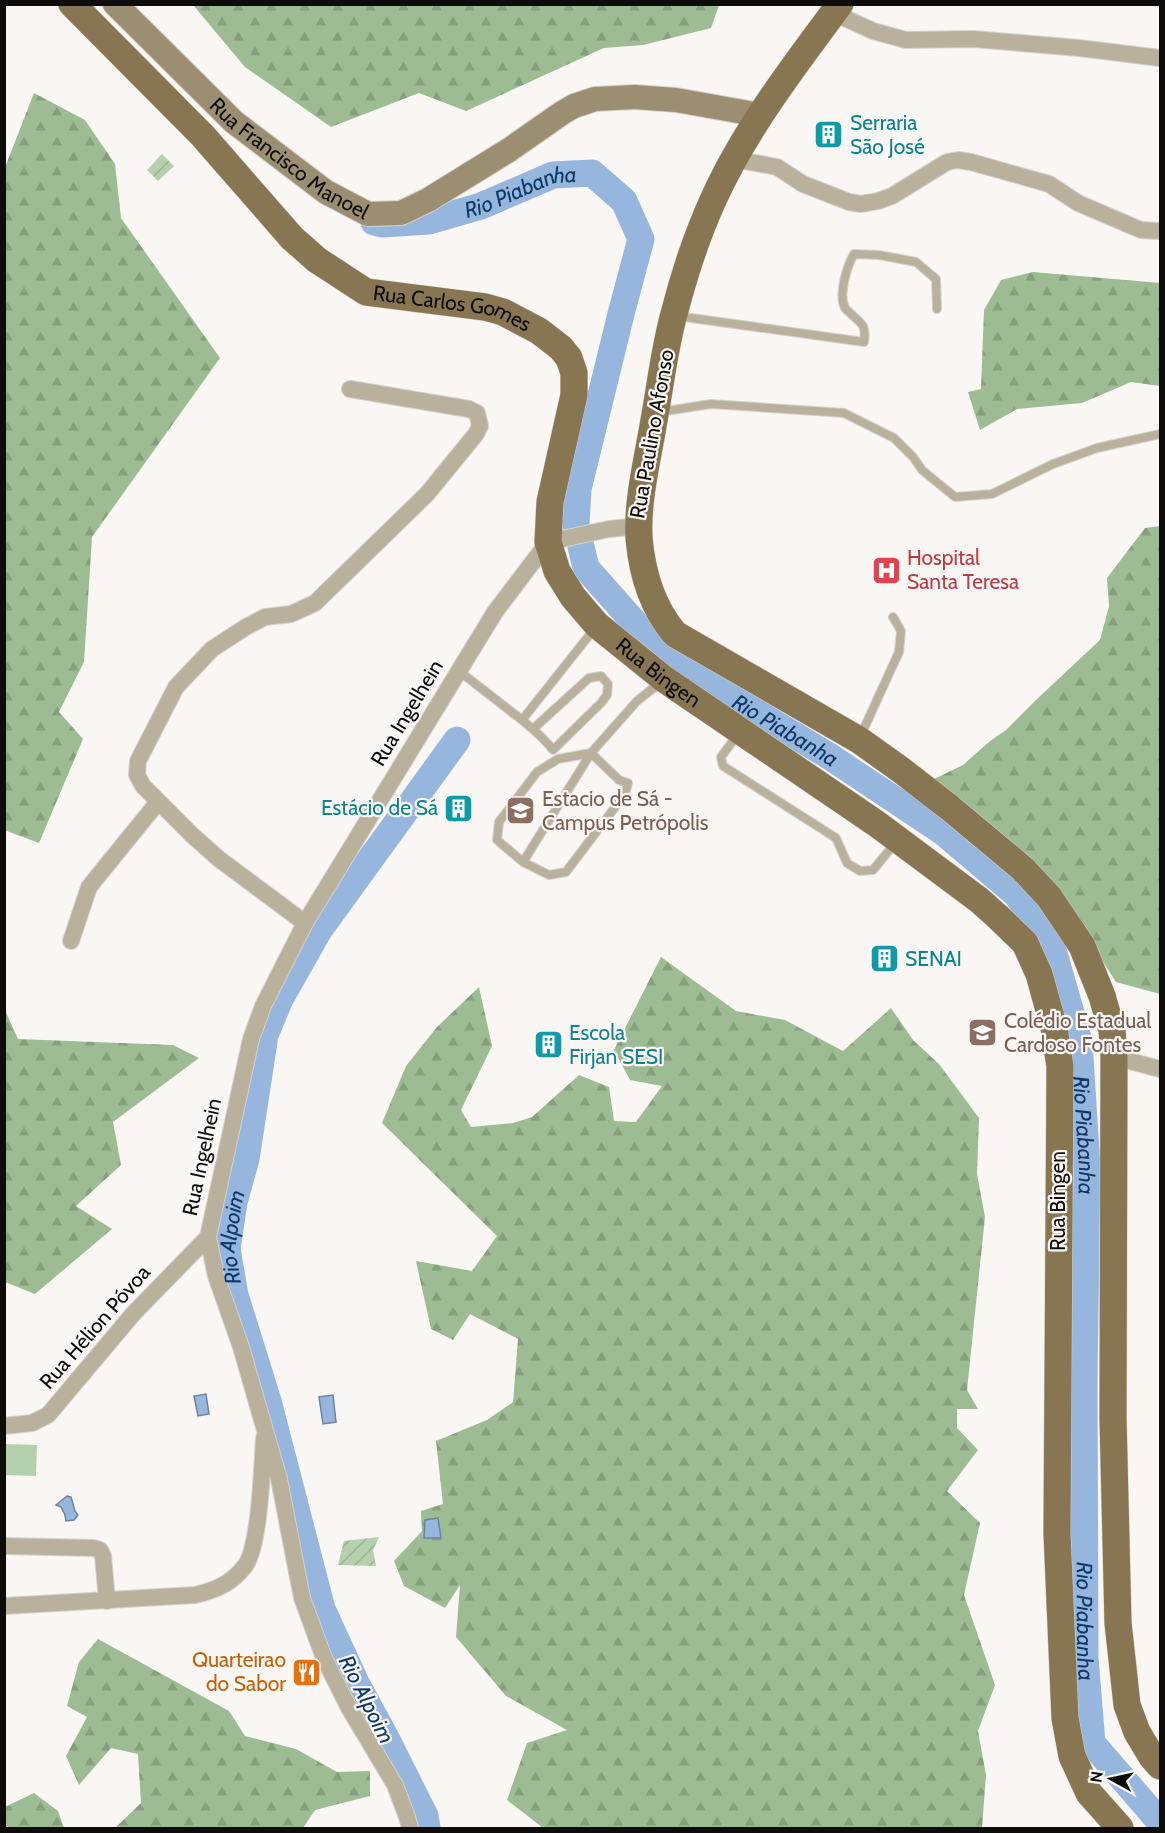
<svg xmlns="http://www.w3.org/2000/svg" width="1165" height="1833" font-family="Cabin,sans-serif">
<style>
.green{fill:#b5d0ac}
.forest{fill:url(#forest-firs)}
.garden{fill:url(#garden-furrows)}
.water{fill:#96b6dd;stroke:#6d839e;stroke-width:1.5}
.lines{fill:none;stroke-linecap:round;stroke-linejoin:round}
.river{stroke:#96b6dd;stroke-width:27}
.lane-casing{stroke:#d4d1cf;stroke-width:10}
.street-casing{stroke:#d4d1cf;stroke-width:18}
.secondary-casing{stroke:#d4d1cf;stroke-width:26}
.primary-casing{stroke:#d4d1cf;stroke-width:28}
.lane{stroke:#bab19d;stroke-width:8}
.street{stroke:#bab19d;stroke-width:16}
.secondary{stroke:#9c8e71;stroke-width:24}
.primary{stroke:#877651;stroke-width:27}
.labels{text-anchor:middle;stroke-width:4.5;stroke-linejoin:round;paint-order:stroke}
.culture-label{font-size:21px;fill:#0d838f;stroke:#faf6f4;text-anchor:start}
.street-label{font-size:21px;fill:#0d0c0b;stroke:#faf6f4}
.health-label{font-size:21px;fill:#be3a42;stroke:#faf6f4;text-anchor:start}
.education-label{font-size:21px;fill:#785e54;stroke:#faf6f4;text-anchor:start}
.food-label{font-size:21px;fill:#c56008;stroke:#faf6f4;text-anchor:end}
.water-label{font-size:22px;font-style:italic;fill:#0d3969;stroke:#faf6f4}
</style>
<defs>
<pattern id="forest-firs" width="22" height="20" patternUnits="userSpaceOnUse" patternTransform="scale(1.5)"><rect width="22" height="20" fill="#9dbc93"/><path d="M5 1l3.5 6h-7zM16 11l3.5 6h-7z" fill="#86a07d"/></pattern>
<pattern id="garden-furrows" width="10" height="10" patternUnits="userSpaceOnUse" patternTransform="scale(1.5)"><rect width="10" height="10" fill="#b5d0ac"/><path d="M-1 1l2-2M0 10L10 0M9 11l2-2" fill="none" stroke="#9ab193"/></pattern>
</defs>
<rect width="100%" height="100%" fill="#faf6f4"/>
<path class="green" d="M5 1444 37 1445 36 1476 5 1475Z"/>
<path class="forest" d="M193 5H719L711 28 643 45 604 48 466 111 419 93 331 127 245 67Z
M34 93 85 120 115 164 121 218 220 358 92 537 84 662 59 712 83 739 39 843 4 830V170Z
M1033 272 1160 283V386L1131 382 1082 403 1017 409 980 430 968 392 981 389 984 310 1001 280Z
M1160 526V994L1116 982 1053 883 932 780 963 765 990 741 1006 730 1037 699 1100 640 1109 606 1107 578 1145 528Z
M661 957 736 1011 785 1020 843 1051 891 1008 913 1040 939 1064 979 1118 977 1174 985 1217 967 1390 978 1409H957V1428L978 1450 947 1491 980 1523 964 1595 995 1685 978 1731 986 1775 982 1828H543L507 1800 527 1743 567 1730 506 1696 456 1637 460 1585 445 1608 404 1586 394 1561 422 1531 421 1511 443 1504 436 1441 487 1420 513 1402 518 1339 470 1314 453 1340 431 1329 416 1261 472 1271 497 1236 382 1123 406 1066 437 1027 479 987 492 1046 461 1110 471 1127 513 1123 532 1117 579 1075 609 1087 614 1121 636 1122 662 1086 630 1080 614 1050Z
M5 1010 18 1039 173 1045 199 1058 113 1122 121 1165 76 1206 112 1229 35 1294 5 1282Z
M98 1639 229 1711 245 1736 296 1749 337 1772 370 1771V1796L315 1810 303 1828H115L141 1803 138 1754 111 1748 79 1785 66 1756 87 1717 67 1706 79 1662Z
M34 1793 58 1811 64 1828H5V1807Z"/>
<path class="garden" d="M162 154 174 166 158 181 147 170Z
M379 1537 373 1550 376 1566 338 1565 344 1541Z"/>
<path class="water" d="M206 1394 209 1414 198 1416 194 1396Z
M333 1395 336 1422 323 1424 319 1397Z
M67 1496 71 1497 75 1511 78 1515 74 1520 66 1521 65 1515 61 1507 56 1505Z
M438 1518 441 1538H424L425 1520Z"/>
<g class="lines">
<g class="river">
<path id="s1" d="M374 222 382 224 429 221 481 206 553 175 592 173 624 201 641 239 621 314 578 489 576 525 586 568 641 630 734 699 829 756 943 832 1016 894 1051 943 1079 1041 1087 1167 1084 1382 1085 1658 1092 1743 1160 1822"/>
<path id="s2" d="M427 1828 425 1816 386 1738 356 1683 322 1609 268 1401 235 1295 227 1249 234 1202 246 1159 265 1035 280 999 319 930 457 740"/>
</g>
<defs>
<path id="lane" d="M677 316 864 342C866 327 864 325 852 315 850 312 847 311 845 308 838 295 847 266 854 254L879 255 916 262 936 279 937 309
M659 412 711 404 844 413 894 438 913 457 922 470 955 497 992 494 1053 464 1097 448 1160 434
M459 671 522 720
M533 729 589 678 601 676 608 684 607 695 601 703 553 750C544 738 534 730 522 720L595 628
M738 734 721 757 723 766 836 838 847 863 860 871 873 870 896 842
M860 737 899 652 901 631 893 617
M591 753 619 780 628 783 625 794 566 872 549 875 523 862 497 840 499 822 537 772 558 759Z
M523 862 591 753 637 701 661 682"/>
<path id="street" d="M834 13 873 31 906 40 974 39 1079 48 1160 58
M734 159 777 167 803 184 849 202 861 204 878 201 892 196 947 162 958 160 971 162 1049 184 1078 203 1141 230 1160 231
M305 923 219 859 192 835 143 786 137 775 138 761 176 687 212 649 246 627 265 617 291 614 315 603 427 494 476 434 480 426 477 413 469 409 350 389
M71 941 89 887 158 802
M1114 1057 1160 1069
M4 1426 32 1423 48 1415 133 1314 208 1237
M4 1546 94 1548 100 1550 103 1556 107 1601
M4 1606 195 1595C216 1590 231 1584 245 1566 260 1546 262 1466 264 1438
M410 1828 407 1817 395 1785 349 1708 324 1658 302 1598 279 1479 241 1347 216 1276 208 1237 251 1039 263 1006 305 923 495 612 548 542 609 529 640 526"/>
<g id="secondary">
<path id="s3" d="M115 4 234 122 326 192 368 214 401 213 428 200 509 150 562 113 574 106 595 99 635 97 676 100 760 115"/>
</g>
<g id="primary">
<path id="s4" d="M72 4 203 136 292 238 317 260 366 292 485 307 503 312 539 331 561 348 569 358 574 373V395L550 502 548 542 557 571 573 597 597 625 664 679 877 824 979 900 997 916 1025 943 1039 974 1054 1028 1060 1066 1057 1533 1065 1718 1072 1756 1089 1793 1120 1828"/>
<path d="M840 4C794 66 746 128 714 198 697 235 684 275 674 314 664 350 660 389 653 426 647 462 637 501 639 538 642 573 652 607 675 634L859 740 901 770 950 808 1023 869 1049 897 1082 946 1102 996 1112 1030 1114 1057 1113 1418 1118 1623 1127 1705 1137 1732 1152 1757 1160 1766"/>
</g>
</defs>
<use href="#lane" class="lane-casing"/>
<use href="#street" class="street-casing"/>
<use href="#secondary" class="secondary-casing"/>
<use href="#primary" class="primary-casing"/>
<use href="#lane" class="lane"/>
<use href="#street" class="street"/>
<use href="#secondary" class="secondary"/>
<use href="#primary" class="primary"/>
</g>
<defs>
<symbol id="building-square" viewBox="-11 -11 22 22"><rect x="-9" y="-9" width="18" height="18" rx="4" fill="#0f9aa8" stroke="#faf6f4"/><path d="M-4-6H4V6H1V3H-1V6H-4ZM-2.5-4.3h1.7v1.8h-1.7ZM.8-4.3h1.7v1.8H.8ZM-2.5-1h1.7V.8h-1.7ZM.8-1h1.7V.8H.8Z" fill="#fff"/></symbol>
<symbol id="hospital-square" viewBox="-11 -11 22 22"><rect x="-9" y="-9" width="18" height="18" rx="4" fill="#e0444e" stroke="#faf6f4"/><path d="M-5-5h3v3.5h4V-5h3V5h-3V1.5h-4V5h-3Z" fill="#fff"/></symbol>
<symbol id="university-square" viewBox="-11 -11 22 22"><rect x="-9" y="-9" width="18" height="18" rx="4" fill="#8d6e63" stroke="#faf6f4"/><path d="M0-5L7-2L0 1L-7-2ZM-4 1L0 2.5L4 1V4Q0 6-4 4Z" fill="#fff"/></symbol>
<symbol id="school-square" viewBox="-11 -11 22 22"><rect x="-9" y="-9" width="18" height="18" rx="4" fill="#8d6e63" stroke="#faf6f4"/><path d="M0-5L7-2L0 1L-7-2ZM-4 1L0 2.5L4 1V4Q0 6-4 4Z" fill="#fff"/></symbol>
<symbol id="restaurant-square" viewBox="-11 -11 22 22"><rect x="-9" y="-9" width="18" height="18" rx="4" fill="#e8710a" stroke="#faf6f4"/><path d="M-5-6h1v4h1v-4h1v4h1v-4h1v5L-1.5 .5V6h-2V.5L-5-1ZM5-6V6H3V1.5H1.5Q1.5-4 5-6Z" fill="#fff"/></symbol>
</defs>
<g fill-rule="evenodd">
<use href="#building-square" x="812" y="118" width="33" height="33"/>
<use href="#hospital-square" x="870" y="554" width="33" height="33"/>
<use href="#building-square" x="442" y="792" width="33" height="33"/>
<use href="#university-square" x="504" y="794" width="33" height="33"/>
<use href="#building-square" x="868" y="942" width="33" height="33"/>
<use href="#school-square" x="966" y="1016" width="33" height="33"/>
<use href="#building-square" x="532" y="1028" width="33" height="33"/>
<use href="#restaurant-square" x="290" y="1656" width="33" height="33"/>
</g>
<g class="labels">
<g class="culture-label">
<text x="850" y="130">Serraria<tspan x="850" dy="24">São José</tspan></text>
<text x="438" y="815" text-anchor="end">Estácio de Sá</text>
<text x="905" y="966">SENAI</text>
<text x="569" y="1040">Escola<tspan x="569" dy="24">Firjan SESI</tspan></text>
</g>
<g class="street-label">
<text dy="7" stroke="none"><textPath href="#s3" startOffset="234">Rua Francisco Manoel</textPath></text>
<text dy="7" stroke="none"><textPath href="#s4" startOffset="501">Rua Carlos Gomes</textPath></text>
<text transform="translate(652 434) rotate(-80)" y="7">Rua Paulino Afonso</text>
<text dy="7" stroke="none"><textPath href="#s4" startOffset="996">Rua Bingen</textPath></text>
<text transform="translate(407 713) rotate(-59)" y="7">Rua Ingelhein</text>
<text transform="translate(202 1157) rotate(-78)" y="7">Rua Ingelhein</text>
<text transform="translate(1058 1201) rotate(-90)" y="7">Rua Bingen</text>
<text transform="translate(95 1327) rotate(-49)" y="7">Rua Hélion Póvoa</text>
</g>
<g class="health-label">
<text x="907" y="565">Hospital<tspan x="907" dy="24">Santa Teresa</tspan></text>
</g>
<g class="education-label">
<text x="542" y="806">Estacio de Sá -<tspan x="542" dy="24">Campus Petrópolis</tspan></text>
<text x="1004" y="1028">Colédio Estadual<tspan x="1004" dy="24">Cardoso Fontes</tspan></text>
</g>
<g class="food-label">
<text x="286" y="1667">Quarteirao<tspan x="286" dy="24">do Sabor</tspan></text>
</g>
<g class="water-label">
<text dy="8" stroke="none"><textPath href="#s1" startOffset="152">Rio Piabanha</textPath></text>
<text dy="8" stroke="none"><textPath href="#s1" startOffset="908">Rio Piabanha</textPath></text>
<text dy="8" stroke="none"><textPath href="#s1" startOffset="1448">Rio Piabanha</textPath></text>
<text dy="8" stroke="none"><textPath href="#s2" startOffset="628">Rio Alpoim</textPath></text>
<text dy="8" stroke="none"><textPath href="#s1" startOffset="1934">Rio Piabanha</textPath></text>
<text transform="translate(367 1699) rotate(63)" y="8">Rio Alpoim</text>
</g>
</g>
<rect width="1165" height="1833" fill="none" stroke="#0d0c0b" stroke-width="12"/>
<g transform="translate(1111 1779) rotate(278)" stroke="#faf6f4" stroke-width="4.5" paint-order="stroke">
<path d="M0-4.5L10 22L0 15L-10 22Z" fill="#0d0c0b"/>
<text y="-9" font-size="16" font-weight="bold" text-anchor="middle" fill="#0d0c0b">N</text>
</g>
</svg>
